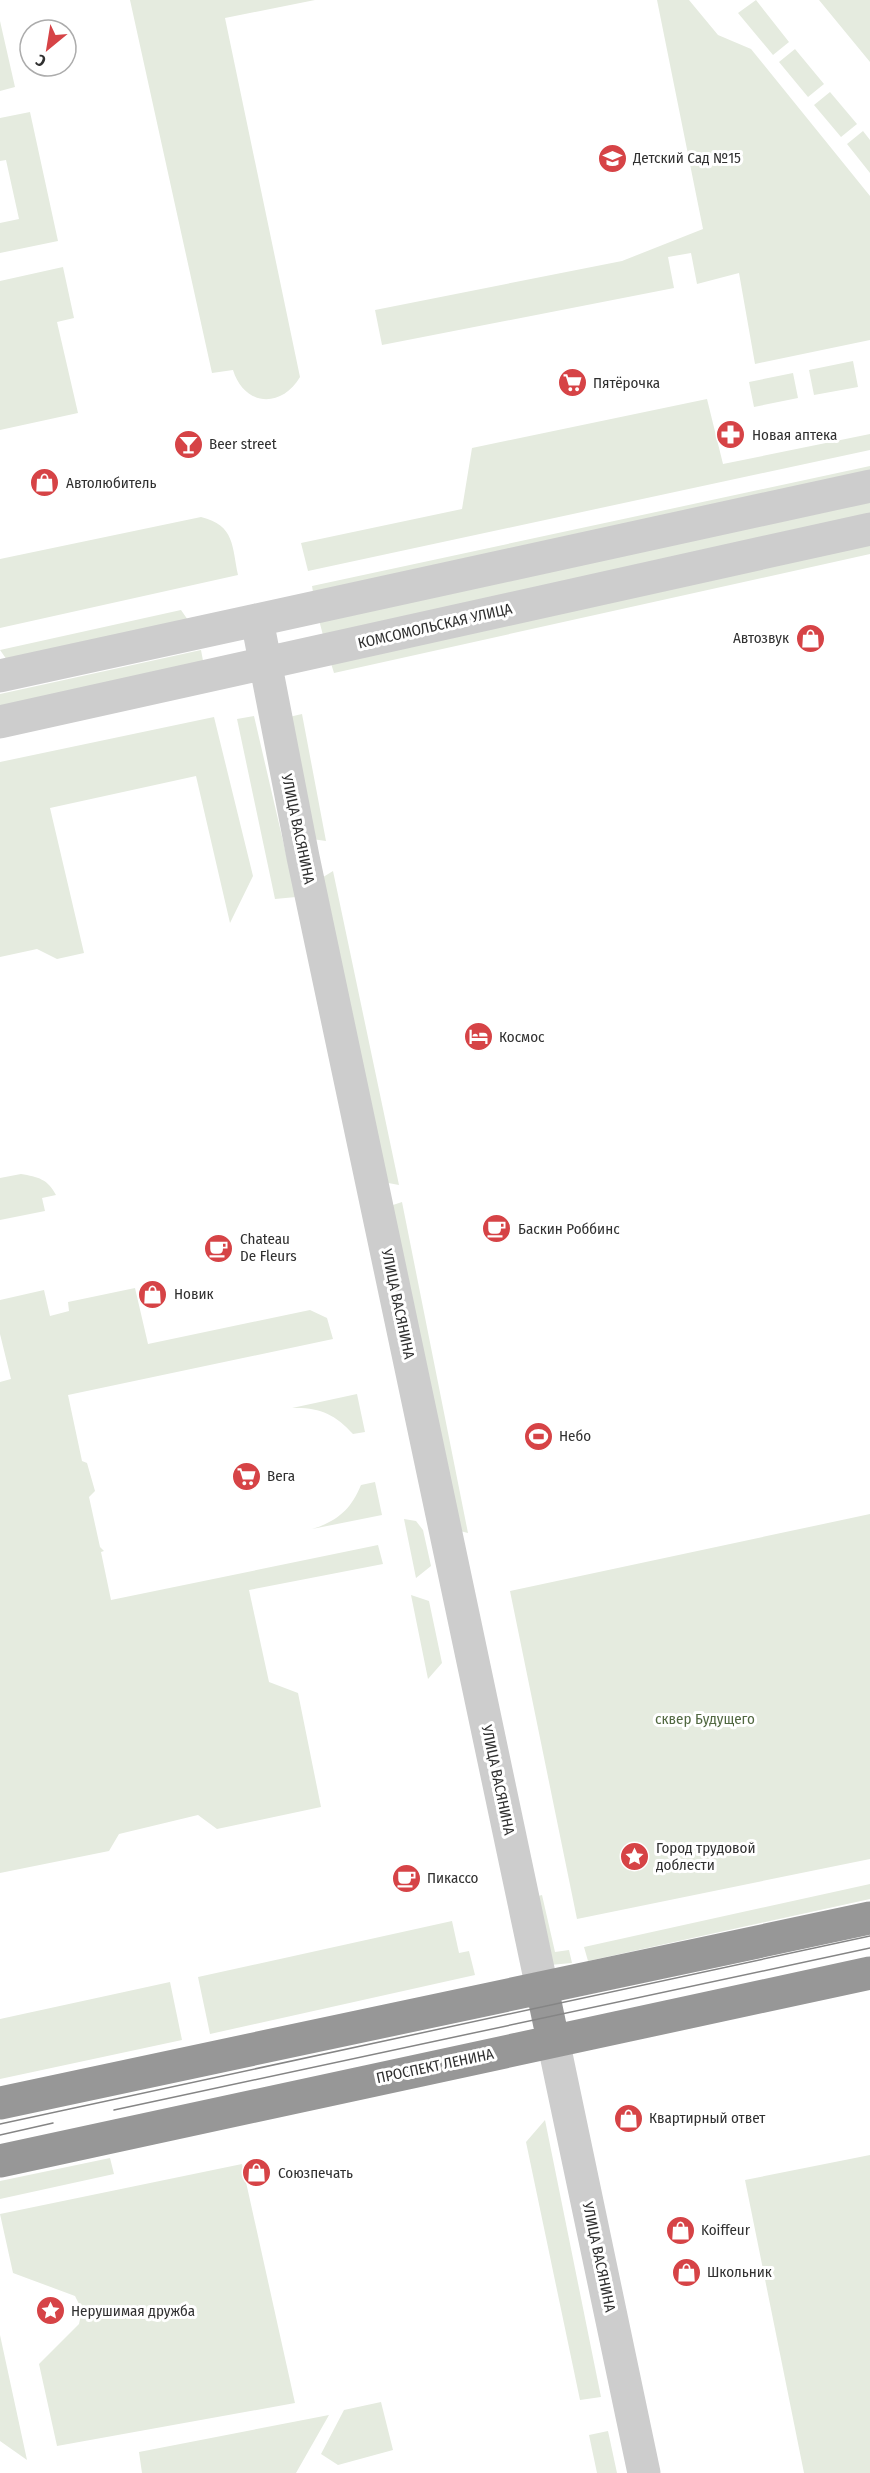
<svg xmlns="http://www.w3.org/2000/svg" width="870" height="2473" font-family="'Fira Sans Condensed',sans-serif">
<style>
.green{fill:#e5ebdf}
.lines{fill:none;stroke-linecap:round;stroke-linejoin:round}
.minor{stroke:#cdcdcd;stroke-width:33}
.highway{stroke:#979797;stroke-width:33}
.tram{stroke:#858585;stroke-width:1.5}
.labels{text-anchor:middle;stroke-width:6;stroke-linejoin:round;paint-order:stroke}
.poi-label{font-size:15px;fill:#303030;stroke:#fff;text-anchor:start}
.street-label{font-size:15px;fill:#303030;stroke:#fff}
.park-label{font-size:15px;fill:#516841;stroke:#fff}
</style>
<rect width="100%" height="100%" fill="#fff"/>
<path class="green" d="M130 0H315L225 18 300 377C281 409 244 406 233 370L212 373Z
M657 0H689L718 35 751 49 870 196V340L755 364 739 273 697 284 691 253 668 257 674 288 382 345 375 310 622 261 703 229Z
M756 0 789 42 773 55 738 13Z
M819 0H870V62Z
M0 21 15 87 0 91Z
M795 49 824 84 808 97 779 62Z
M830 92 857 124 841 137 814 105Z
M30 112 58 241 0 253V223L19 219 6 160 0 161V118Z
M863 131 870 140V173L847 144Z
M63 267 74 318 57 322 78 413 0 430V281Z
M853 361 858 387 814 395 809 370Z
M793 373 798 398 754 407 749 382Z
M707 399 723 464 870 434V450L308 571 301 543 462 509 472 448Z
M870 466V478L314 598 312 586Z
M870 500V518L324 639 319 620Z
M201 517C235 525 232 547 238 575L0 628V559Z
M870 536V554L334 673 329 657Z
M181 610 190 623 7 660 0 650Z
M201 650 204 666 0 711V694Z
M302 714 326 841 312 839 289 717Z
M254 716 296 897 275 899 237 719Z
M214 717 253 876 230 923 196 776 50 808 84 953 57 959 37 949 0 957V762Z
M333 871 399 1185 383 1182 320 879Z
M21 1174C38 1177 48 1179 56 1195L42 1198 45 1211 0 1220V1178Z
M402 1202 468 1533 452 1529 387 1207Z
M135 1288 148 1344 310 1310 327 1318 333 1339 68 1395 82 1461 87 1463 95 1491 89 1497 100 1547 104 1551 101 1552 111 1600 378 1545 383 1564 249 1590 269 1682 298 1693 321 1807 217 1829 198 1815 119 1834 109 1851 0 1873V1382L11 1379 0 1334V1300L44 1290 50 1316 69 1311 68 1302Z
M357 1394 365 1432 353 1434C335 1414 319 1407 292 1408Z
M375 1482 382 1515 312 1529C338 1521 351 1509 361 1485Z
M870 1514V1859L577 1919 510 1591Z
M404 1519 416 1521 423 1530 431 1566 416 1578Z
M411 1595 429 1601 442 1663 428 1679Z
M870 1884V1899L588 1961 584 1947Z
M542 1895 555 1952 569 1950 572 1963 550 1965 531 1898Z
M452 1921 459 1953 469 1951 475 1975 210 2034 198 1977Z
M170 1982 182 2040 0 2079V2019Z
M545 2120 601 2397 580 2400 526 2142Z
M870 2155V2473H804L745 2180Z
M110 2158 114 2174 0 2199V2181Z
M242 2164 295 2403 57 2446 39 2364 79 2324 82 2310 75 2296 13 2273 0 2214Z
M0 2335 27 2460 0 2441Z
M381 2402 393 2450 338 2465 321 2454 344 2410Z
M329 2415 296 2473H142L139 2452Z
M608 2431 617 2473H597L589 2435Z"/>
<g class="lines">
<path class="minor" d="M257 620 303 857 542 1988
M0 676 870 486
M0 722 870 529
M553 2040 644 2473"/>
<path class="highway" d="M542 1988 553 2040
M0 2103 870 1918
M0 2161 870 1973"/>
<path class="tram" d="M114 2110 870 1948
M0 2124 870 1936
M0 2135 53 2123"/>
</g>
<defs>
<symbol id="school-disc" viewBox="-11 -11 22 22"><circle r="9.5" fill="#d64346" stroke="#fff"/><path d="M0-5L7-2L0 1L-7-2ZM-4 1L0 2.5L4 1V4Q0 6-4 4Z" fill="#fff"/></symbol>
<symbol id="supermarket-disc" viewBox="-11 -11 22 22"><circle r="9.5" fill="#d64346" stroke="#fff"/><path d="M-6-5.5h2.5l.6 2H6L4.5 2H-2.5L-4.4-4H-6ZM-1.5 3.2a1.3 1.3 0 1 0 .1 0ZM3 3.2a1.3 1.3 0 1 0 .1 0Z" fill="#fff"/></symbol>
<symbol id="pharmacy-disc" viewBox="-11 -11 22 22"><circle r="9.5" fill="#d64346" stroke="#fff"/><path d="M-2-6h4v4h4v4h-4v4h-4v-4h-4v-4h4Z" fill="#fff"/></symbol>
<symbol id="bar-disc" viewBox="-11 -11 22 22"><circle r="9.5" fill="#d64346" stroke="#fff"/><path d="M-6-5H6L.8 .8V4.5H3.5V6h-7V4.5H-.8V.8Z" fill="#fff"/></symbol>
<symbol id="shop-disc" viewBox="-11 -11 22 22"><circle r="9.5" fill="#d64346" stroke="#fff"/><path d="M-5-2.5h2.3a2.7 3.5 0 0 1 5.4 0H5L5.5 6h-11ZM-1.5-2.5h3a1.5 2.3 0 0 0-3 0Z" fill="#fff"/></symbol>
<symbol id="hotel-disc" viewBox="-11 -11 22 22"><circle r="9.5" fill="#d64346" stroke="#fff"/><path d="M-6-4.5h1.5V1H6V5H4.5V3h-9V5H-6ZM-4 0a1.8 1.8 0 1 1 3.6 0ZM.5 0V-2.5h3Q6-2.5 6 0Z" fill="#fff"/></symbol>
<symbol id="cafe-disc" viewBox="-11 -11 22 22"><circle r="9.5" fill="#d64346" stroke="#fff"/><path d="M-5.5-4.5H6V0H3Q3 3.5 0 3.5H-2.5Q-5.5 3.5-5.5 0ZM3-3.2v2h1.7v-2ZM-6 4.5H4V6H-6Z" fill="#fff"/></symbol>
<symbol id="stadium-disc" viewBox="-11 -11 22 22"><circle r="9.5" fill="#d64346" stroke="#fff"/><path d="M0-5a6.5 5 0 1 0 0 10a6.5 5 0 1 0 0-10ZM-3.5-1.8h7v3.6h-7Z" fill="#fff"/></symbol>
<symbol id="sight-disc" viewBox="-11 -11 22 22"><circle r="9.5" fill="#d64346" stroke="#fff"/><path d="M0-6L1.8-2.2L6-1.7L2.9 1.2L3.7 5.4L0 3.3L-3.7 5.4L-2.9 1.2L-6-1.7L-1.8-2.2Z" fill="#fff"/></symbol>
</defs>
<g fill-rule="evenodd">
<use href="#school-disc" x="596" y="142" width="33" height="33"/>
<use href="#supermarket-disc" x="556" y="366" width="33" height="33"/>
<use href="#pharmacy-disc" x="714" y="418" width="33" height="33"/>
<use href="#bar-disc" x="172" y="428" width="33" height="33"/>
<use href="#shop-disc" x="28" y="466" width="33" height="33"/>
<use href="#shop-disc" x="794" y="622" width="33" height="33"/>
<use href="#hotel-disc" x="462" y="1020" width="33" height="33"/>
<use href="#cafe-disc" x="480" y="1212" width="33" height="33"/>
<use href="#cafe-disc" x="202" y="1232" width="33" height="33"/>
<use href="#shop-disc" x="136" y="1278" width="33" height="33"/>
<use href="#stadium-disc" x="522" y="1420" width="33" height="33"/>
<use href="#supermarket-disc" x="230" y="1460" width="33" height="33"/>
<use href="#sight-disc" x="618" y="1840" width="33" height="33"/>
<use href="#cafe-disc" x="390" y="1862" width="33" height="33"/>
<use href="#shop-disc" x="612" y="2102" width="33" height="33"/>
<use href="#shop-disc" x="240" y="2156" width="33" height="33"/>
<use href="#shop-disc" x="664" y="2214" width="33" height="33"/>
<use href="#shop-disc" x="670" y="2256" width="33" height="33"/>
<use href="#sight-disc" x="34" y="2294" width="33" height="33"/>
</g>
<g class="labels">
<g class="poi-label">
<text x="633" y="163">Детский Сад №15</text>
<text x="593" y="388">Пятёрочка</text>
<text x="752" y="440">Новая аптека</text>
<text x="209" y="449">Beer street</text>
<text x="66" y="488">Автолюбитель</text>
<text x="789" y="643" text-anchor="end">Автозвук</text>
<text x="499" y="1042">Космос</text>
<text x="518" y="1234">Баскин Роббинс</text>
<text x="240" y="1244">Chateau<tspan x="240" dy="17">De Fleurs</tspan></text>
<text x="174" y="1299">Новик</text>
<text x="559" y="1441">Небо</text>
<text x="267" y="1481">Вега</text>
<text x="656" y="1853">Город трудовой<tspan x="656" dy="17">доблести</tspan></text>
<text x="427" y="1883">Пикассо</text>
<text x="649" y="2123">Квартирный ответ</text>
<text x="278" y="2178">Союзпечать</text>
<text x="701" y="2235">Koiffeur</text>
<text x="707" y="2277">Школьник</text>
<text x="71" y="2316">Нерушимая дружба</text>
</g>
<g class="street-label">
<text transform="translate(435 626) rotate(-13)" y="5">КОМСОМОЛЬСКАЯ УЛИЦА</text>
<text transform="translate(298 829) rotate(78)" y="5">УЛИЦА ВАСЯНИНА</text>
<text transform="translate(398 1304) rotate(78)" y="5">УЛИЦА ВАСЯНИНА</text>
<text transform="translate(498 1780) rotate(78)" y="5">УЛИЦА ВАСЯНИНА</text>
<text transform="translate(435 2066) rotate(-12)" y="5">ПРОСПЕКТ ЛЕНИНА</text>
<text transform="translate(599 2257) rotate(78)" y="5">УЛИЦА ВАСЯНИНА</text>
</g>
<g class="park-label">
<text x="705" y="1724">сквер Будущего</text>
</g>
</g>
<g transform="translate(48 48) rotate(210)"><circle r="28" fill="#ffffff" stroke="#acacac" stroke-width="1.5"/>
<path d="M0-4.5L10 22L0 15L-10 22Z" fill="#d64346"/>
<text y="-9" font-size="16" font-weight="bold" text-anchor="middle" fill="#303030">С</text>
</g>
</svg>
